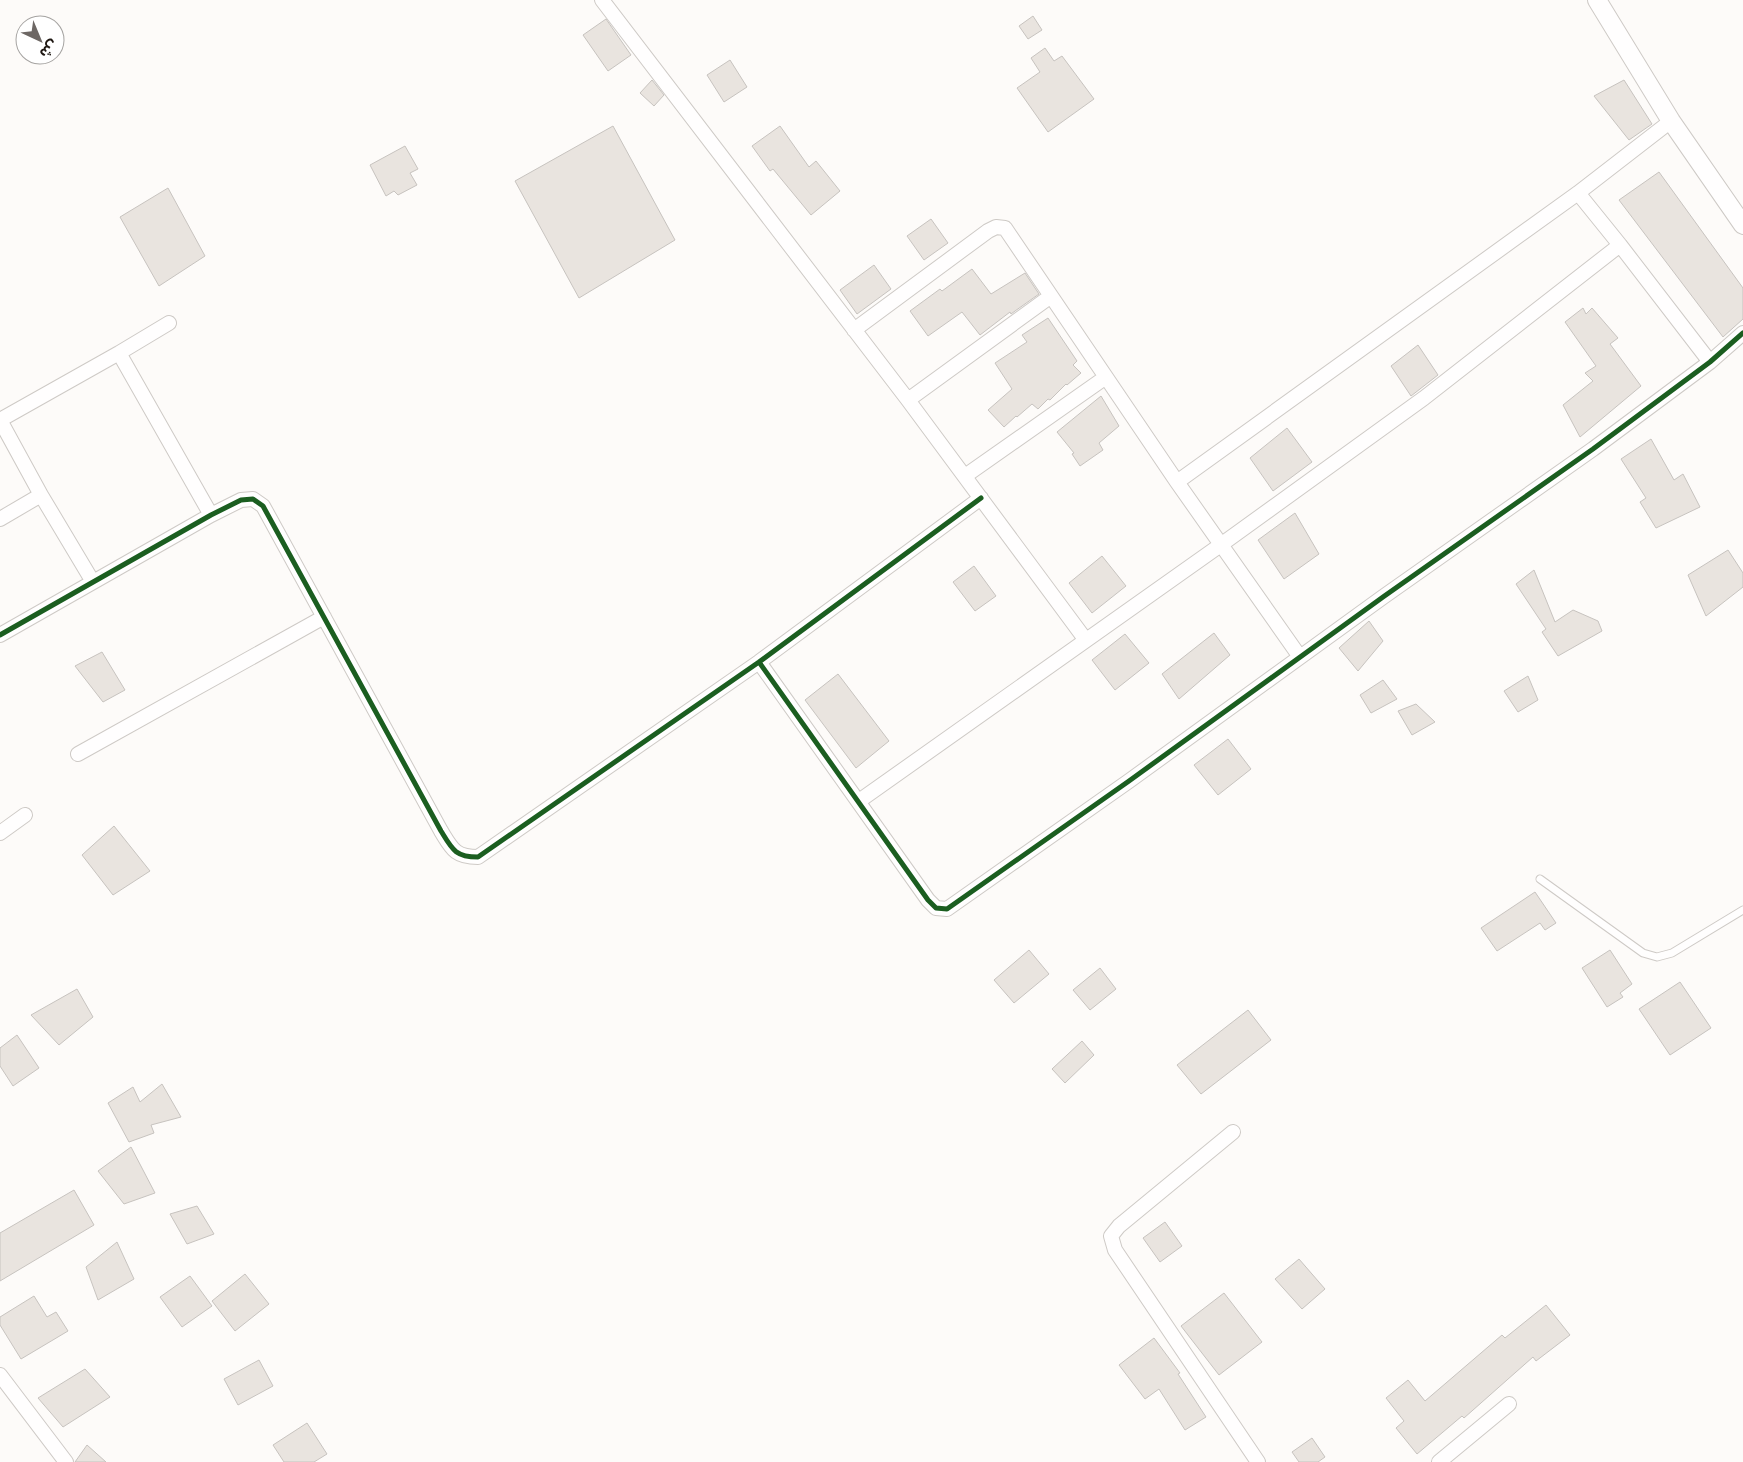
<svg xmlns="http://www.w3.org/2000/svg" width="1743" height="1462" font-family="Quicksand,'Noto Sans Arabic',sans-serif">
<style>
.building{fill:#e9e4df;stroke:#c7c3bf}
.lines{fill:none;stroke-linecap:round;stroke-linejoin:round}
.service-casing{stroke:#cecac6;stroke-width:9}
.minor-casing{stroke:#cecac6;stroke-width:16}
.tertiary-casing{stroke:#cecac6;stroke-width:20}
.service{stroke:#fffefe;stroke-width:7}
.minor{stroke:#fffefe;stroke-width:14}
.tertiary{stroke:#fffefe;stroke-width:18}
.cycleway-casing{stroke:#fff;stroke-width:8}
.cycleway{stroke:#1b5e20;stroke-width:5}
</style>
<rect width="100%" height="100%" fill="#fdfbf9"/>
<path class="building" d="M1033 16 1042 30 1028 39 1019 26Z
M606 19 631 55 608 71 583 35Z
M1045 48 1054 61 1062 56 1094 99 1048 132 1017 88 1040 72 1031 58Z
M730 60 747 87 724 102 707 75Z
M652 80 664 95 654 106 640 93Z
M1624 80 1652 124 1629 140 1594 96Z
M613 126 675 240 579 298 515 181Z
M780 126 809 167 816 161 840 191 811 215 773 169 770 171 752 146Z
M405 146 418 169 410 173 417 185 398 195 394 191 386 196 370 165Z
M1659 172 1743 288V319L1723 337 1619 200Z
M168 188 205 256 159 286 120 217Z
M931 219 948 243 924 260 907 236Z
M874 265 891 289 857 314 840 290Z
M972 269 991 294 1025 273 1039 294 1015 311 1011 314 1010 312 980 335 962 312 928 336 910 311 940 289 942 291Z
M1583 308 1586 314 1592 308 1618 338 1610 344 1641 386 1580 437 1563 405 1593 381 1585 373 1596 366 1565 322Z
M1048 318 1077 361 1073 365 1081 373 1067 385 1066 384 1050 400 1048 399 1038 409 1032 404 1017 417 1016 416 1004 427 988 410 1012 389 995 363 1027 342 1022 335Z
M1418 345 1438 375 1411 396 1391 366Z
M1101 396 1119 426 1099 443 1103 450 1080 466 1072 454 1074 453 1057 432Z
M1287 428 1312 462 1273 491 1250 458Z
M1651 439 1674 480 1683 474 1700 507 1656 528 1640 502 1646 498 1621 459Z
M1295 513 1319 554 1284 579 1258 540Z
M1728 550 1743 573V587L1706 616 1688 575Z
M1102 556 1126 586 1092 613 1069 583Z
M974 566 996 596 975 611 953 582Z
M1534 570 1555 622 1573 610 1598 621 1602 631 1558 656 1542 632 1546 629 1516 584Z
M1369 621 1383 641 1358 671 1339 648Z
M1214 633 1230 655 1179 699 1162 674Z
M1125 634 1149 663 1115 690 1092 660Z
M102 652 125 690 103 702 75 666Z
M838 674 889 741 856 768 805 700Z
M1528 676 1538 700 1518 712 1504 691Z
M1383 680 1397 699 1371 713 1360 695Z
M1416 704 1435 722 1412 735 1398 711Z
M1228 739 1251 769 1218 795 1194 765Z
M114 826 150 871 113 895 82 855Z
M1535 892 1556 923 1545 930 1540 923 1497 951 1481 928Z
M1029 950 1049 974 1014 1003 994 980Z
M1610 950 1632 984 1620 993 1623 997 1607 1007 1582 968Z
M1100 968 1116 989 1090 1010 1073 990Z
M1680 982 1711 1028 1670 1055 1639 1009Z
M77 989 93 1017 59 1045 31 1015Z
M1248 1010 1271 1040 1201 1094 1177 1065Z
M17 1035 39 1068 13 1086 0 1066V1048Z
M1082 1041 1094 1055 1065 1083 1052 1069Z
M162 1084 181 1117 151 1125 154 1133 129 1142 108 1103 133 1087 140 1102Z
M131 1147 155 1193 124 1204 98 1171Z
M74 1190 94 1225 0 1281V1233Z
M197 1206 214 1234 187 1244 170 1214Z
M1165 1222 1182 1246 1160 1262 1143 1238Z
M117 1242 134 1279 98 1300 86 1267Z
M1299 1259 1325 1289 1302 1309 1275 1279Z
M245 1274 269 1304 235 1331 212 1301Z
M190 1276 212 1306 182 1327 160 1297Z
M1224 1293 1262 1342 1219 1375 1181 1326Z
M34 1296 47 1317 56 1312 68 1331 21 1359 0 1325V1317Z
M1546 1305 1570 1335 1536 1361 1533 1357 1464 1418 1462 1416 1417 1454 1396 1428 1404 1421 1386 1398 1408 1380 1425 1401 1502 1335 1505 1338Z
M1154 1338 1180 1373 1178 1374 1206 1417 1185 1430 1159 1389 1145 1399 1119 1365Z
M259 1360 273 1386 238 1405 224 1379Z
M85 1369 110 1397 63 1427 38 1398Z
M307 1423 327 1454 314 1462H284L273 1445Z
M1312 1438 1325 1457 1318 1462H1299L1292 1452Z
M87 1445 106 1462H75Z"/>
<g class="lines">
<defs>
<path id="service" d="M1540 879 1643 953 1657 957 1672 953 1743 910"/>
<path id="minor" d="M602 0 908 400 1085 639
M1578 193 1620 245 1710 362
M854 330 988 231 996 227 1005 228 1177 482 1300 657
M119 353 211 515
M908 400 1051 296
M0 420 119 353 169 323
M0 420 41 495 93 582
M965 476 1106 377
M1177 482 1578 193 1671 121
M0 519 41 495
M0 635 211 515 241 500 253 499 263 506 441 831C452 849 455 857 478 857L759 662 981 498
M759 662 928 900 936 908 947 909 1129 781 1383 597 1593 449 1710 362 1743 333
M78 754 324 617
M859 801 1222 544 1424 398 1620 245
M0 833 25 815
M1233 1132 1119 1226 1111 1236 1115 1250 1258 1462
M0 1375 66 1462
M1439 1462 1509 1404"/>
<path id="tertiary" d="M1597 0 1671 121 1743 225"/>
</defs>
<use href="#service" class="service-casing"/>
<use href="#minor" class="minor-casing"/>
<use href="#tertiary" class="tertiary-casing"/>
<use href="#service" class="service"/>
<use href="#minor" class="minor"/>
<use href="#tertiary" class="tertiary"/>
<defs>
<path id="cycleway" d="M0 635 211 515 241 500 253 499 263 506 441 831C452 849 455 857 478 857L759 662 981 498
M759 662 928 900 936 908 947 909 1129 781 1383 597 1593 449 1710 362 1743 333"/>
</defs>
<use href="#cycleway" class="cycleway-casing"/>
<use href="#cycleway" class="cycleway"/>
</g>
<g transform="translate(40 40) rotate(136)"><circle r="24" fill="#ffffff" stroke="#a5a3a1"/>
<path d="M0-4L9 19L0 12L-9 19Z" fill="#6d6764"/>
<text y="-8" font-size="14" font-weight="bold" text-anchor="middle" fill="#1f1813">ش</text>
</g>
</svg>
